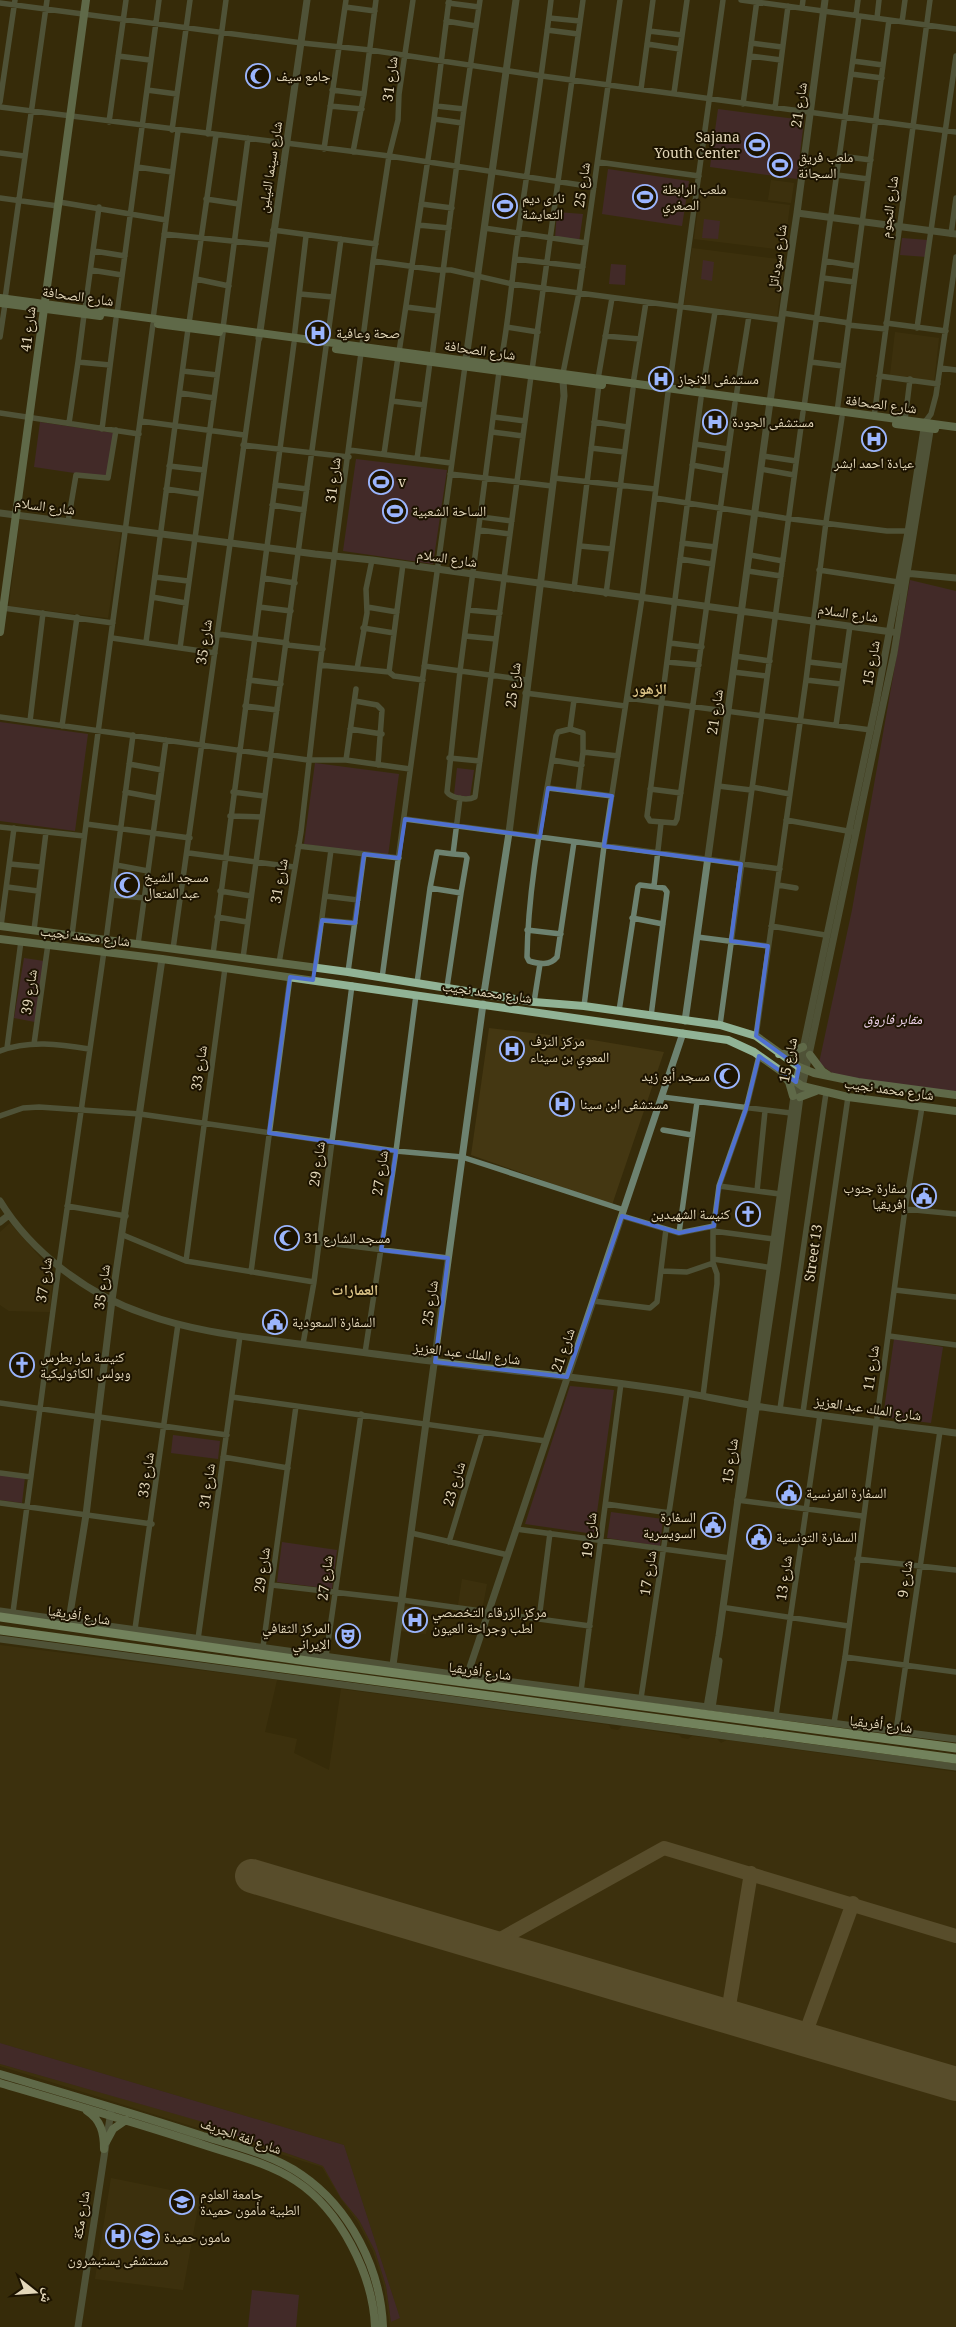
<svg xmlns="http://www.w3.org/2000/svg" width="956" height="2327" font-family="Georgia,'Noto Naskh Arabic',serif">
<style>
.built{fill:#443712}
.green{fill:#50284f}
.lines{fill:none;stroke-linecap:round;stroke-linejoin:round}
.taxiway{stroke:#807555;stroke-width:14}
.runway{stroke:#807555;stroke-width:34}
.minor{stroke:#6d8270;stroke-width:5.5}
.tertiary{stroke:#6d8270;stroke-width:7}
.secondary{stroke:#91b396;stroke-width:8}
.trunk{stroke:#baeac0;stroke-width:9}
.marked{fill:none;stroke:#4f70d0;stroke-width:4;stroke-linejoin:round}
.labels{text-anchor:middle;stroke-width:4;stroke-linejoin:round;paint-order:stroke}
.poi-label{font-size:14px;fill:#e4d8ba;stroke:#1c1300;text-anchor:start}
.street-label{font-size:14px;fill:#e4d8ba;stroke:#1c1300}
.park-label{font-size:14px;font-style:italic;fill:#f7daf4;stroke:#1c1300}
.neighbourhood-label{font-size:15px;font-weight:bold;fill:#dbc386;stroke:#1c1300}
</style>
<rect width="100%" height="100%" fill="#362b0a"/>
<path class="built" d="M771 180 794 183 791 203 768 200Z
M700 194 790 205 784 250 694 239Z
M692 248 785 260 777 317 684 305Z
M895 332 939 338 934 382 890 375Z
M20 516 121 531 108 618 9 606Z
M489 1028 593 1040 664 1052 612 1205 471 1155Z
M10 1223 53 1272 50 1312 9 1311 0 1305V1232Z
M462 1579 487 1584 482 1610 458 1605Z
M403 1606 430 1610 426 1634 399 1631Z
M0 1645 277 1680 265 1732 297 1739 294 1753 329 1770 341 1689 609 1725 611 1729 618 1730 622 1726 679 1735 682 1738 688 1739 692 1736 717 1739 721 1743 727 1740 956 1772V2327H390L384 2286 373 2251 358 2222 341 2199 322 2167 0 2066V2064L204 2122V2124L323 2166 341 2198 359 2220 375 2251 386 2286 391 2322 400 2318 344 2145 0 2043Z
M111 2178 200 2196 183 2290 95 2279Z"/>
<path class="green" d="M718 109 804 120 797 179 710 167Z
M608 169 689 181 682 226 602 214Z
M557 212 583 214 579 242 555 238Z
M704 219 720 221 718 239 702 238Z
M902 238 928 240 927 257 900 255Z
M703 260 714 262 712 281 701 279Z
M611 264 626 265 625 285 609 284Z
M40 422 114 433 108 478 34 467Z
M356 459 447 470 433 564 343 551Z
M910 580 956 591V1095L836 1076 819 1063 852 910Z
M0 722 88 734 75 831 0 821Z
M315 763 399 774 388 856 304 844Z
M457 768 474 770 470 797 454 795Z
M24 958 44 961 35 1022 14 1018Z
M894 1339 943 1347 931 1423 883 1417Z
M570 1386 614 1390 594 1534 525 1524Z
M173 1435 220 1441 218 1459 171 1453Z
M0 1474 25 1477 22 1503 0 1500Z
M611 1512 663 1519 660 1546 607 1538Z
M282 1542 337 1550 332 1589 277 1582Z
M0 2043 344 2145 400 2318 391 2322 386 2286 375 2251 359 2220 341 2198 323 2166 203 2124V2122L0 2064Z
M252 2290 299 2295 296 2327H248Z"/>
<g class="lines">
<path class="taxiway" d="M488 1946 664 1848 956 1936
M727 2018 751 1873
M803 2040 853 1903"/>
<path class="runway" d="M252 1876 956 2084"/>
<path class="minor" d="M741 0 956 29
M0 3 302 43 370 50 542 76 956 132
M448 3 479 7
M345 7 375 11
M802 8 803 0
M856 15 858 0
M549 18 580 21
M877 18 879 0
M446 21 476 26
M902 22 905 0
M547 30 578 34
M649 31 682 35
M751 43 782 47
M647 44 680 49
M118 56 150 60
M750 56 781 60
M853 61 883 65
M851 74 882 78
M641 89 653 0
M147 90 177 94
M332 90 364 94
M674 93 687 0
M0 102 15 0
M743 104 757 0
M330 106 362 109
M436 106 464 109
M0 107 389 156 594 187
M775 108 788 6
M434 119 462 123
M109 122 126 0
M172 130 190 0
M208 134 226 0
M324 149 346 0
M353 152 364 94 376 0
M0 153 24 156
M840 156 871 160
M598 162 699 176
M137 167 172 172
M837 175 868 179
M0 198 58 206
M206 199 239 204
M59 202 166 220
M421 204 452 208
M418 225 449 228
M484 228 586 243
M273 230 376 244
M164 234 271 245
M951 234 956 198
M94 251 125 256
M515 259 583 267
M373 261 438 270H451L512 284 781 320
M825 261 856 266
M91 270 122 275
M823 278 854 282
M196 279 229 286
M300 294 333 297
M5 299 47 0
M406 307 438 311
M85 309 99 207
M782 313 849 323
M117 314 159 0
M84 315 78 362 110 365
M153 319 178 131
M189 323 216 135
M886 323 946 331
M848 325 886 329
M507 327 538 332
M223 328 248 138
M917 328 956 56
M605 336 640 339
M0 337 5 304
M294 339 306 236
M327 342 341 239
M399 352 434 119 449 0
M432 357 464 109 480 0
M811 362 843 366
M500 366C508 327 511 288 516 249 528 166 541 83 551 0
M940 368 956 370
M532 370 583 0
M183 371 217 375
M499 372 460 671 447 792C451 798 467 801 475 797L531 376
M563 373 579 293 620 0
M879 376 938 384
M598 379 612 298
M633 384 646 302
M669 389 723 0
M180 393 214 398
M702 393 715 312
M736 397 749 316
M701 398 647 816 650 821 675 823 677 819 735 403
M392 401 424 405
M804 407 859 16
M837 412 889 20
M0 413 139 434
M494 417 525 421
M874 417 930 0
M905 420 910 379
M140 421 244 435
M594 422 627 427
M925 422 931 414 936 395 956 257
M69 423 78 362
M102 429 116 319
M492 432 523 436
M695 444 728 449
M243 445 349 457
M591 448 624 452
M349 450 451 463
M384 454 398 357
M763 456 796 461
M417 459 430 362
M692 465 725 471
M169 466 204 470
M761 469 794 475
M450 474 552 486
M554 478 655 489
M275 485 307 489
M166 489 200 494
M655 498 784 518 887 531H911
M272 505 304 510
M481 517 512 521
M68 522 76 475 108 478 116 430
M479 530 510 534
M682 543 715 547
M580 546 612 549
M750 555 783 561
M680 559 712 564
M403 564 389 672 394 676 423 680
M819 570 898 582
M748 571 781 576
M155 577 188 581
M263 578 295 583
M574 589 599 384
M606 594 633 389
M152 597 186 603
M259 607 291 611
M367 607 397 612
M3 608 113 623
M468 610 500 613
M363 628 394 633
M218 634 287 643
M465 636 496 639
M112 638 215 653
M146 642 188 329
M670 643 702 647
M287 645 323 649
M180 648 223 333
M735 656 770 661
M667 662 699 665
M809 662 843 666
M320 665 389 672
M424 666 526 680
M357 669 367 613 366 589 372 560
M733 672 767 676
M249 680 281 684
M806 680 841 684
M525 693 625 706
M627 698 871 730
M355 701 377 705 382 710 378 765
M245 706 277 710
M0 717 308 760H346L410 769
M30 721 43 613
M836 725 850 626
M62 726 77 617
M350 729 382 734
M570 729 574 700
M583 752 618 756
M449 758 480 761
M346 760 356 689
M552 760 582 765
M129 764 162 770
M718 786 751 790
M752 787 790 794
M548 788 612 796
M650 789 681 793
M125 792 157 798
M233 792 264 796
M230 816 262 817
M405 819 780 869
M786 820 853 832
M86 824 190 838
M0 827 84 836
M574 842 557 957C550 966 539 964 529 961L527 957C528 884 544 808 556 736L558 732 570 729 583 733V752L578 792
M298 846 399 858
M189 853 294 867
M453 854 437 852 430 888 461 893 467 858 465 855 453 854 460 798
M10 864 41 867
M116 865 148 871
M778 885 796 888
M654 886 661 823
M7 887 38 891
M220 891 251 896
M112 895 145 898
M325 896 358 900
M217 917 247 922
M632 918 663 924
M322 920 355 923
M1 926 14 828
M771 926 825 935
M34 930 46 832
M527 930 561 934
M72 935C97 731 126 528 153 324
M697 937 768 946
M106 940 133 735
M138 944 166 740
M173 949 259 338
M213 954 294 343
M243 958 326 347
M279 963 301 832 320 665 374 254 389 156 398 120 399 94 413 0
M315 969 331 850
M348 972 364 854
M382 978 465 366
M417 983 430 888
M447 987 461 893
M534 1002 540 964
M584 1006 604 846 642 598 668 393
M619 1011 638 887 640 885 664 888 667 892 651 1016
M720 1025 803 412
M756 1036 806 680 826 522 842 417
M34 1044 48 944
M7 1048 21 941
M0 1051C28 1040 60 1044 89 1049
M662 1097 791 1113
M0 1116 23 1108 39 1107 140 1114 396 1151 462 1157 624 1210
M663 1130 692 1135
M719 1186 780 1194
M757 1191 765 1111
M67 1206 126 1216
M905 1209 956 1214
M622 1216 679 1233 714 1226
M713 1231 774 1239
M679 1233 697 1102
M123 1235 186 1261 314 1282
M319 1242 448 1258
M713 1259 773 1268
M186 1261 225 968
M661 1271 687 1272 713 1263
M251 1272 290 977
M895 1290 956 1297
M593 1301 650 1308 657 1302 666 1229
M889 1336 956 1345
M303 1344 314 1282 352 985
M365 1353 396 1151 416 995
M703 1396 717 1284V1274L713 1263V1231L719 1186 746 1109 759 1056
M232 1397 546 1441
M0 1403 227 1435
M780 1409 826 1093
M803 1412 848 1097
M223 1457 288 1468
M0 1473 31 1477
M737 1500 862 1516
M0 1503 152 1524
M606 1504 670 1513
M516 1529 730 1558
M411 1533 508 1555
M449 1542 482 1433
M857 1559 956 1570
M272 1585 402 1600 590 1626
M727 1608 848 1626
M13 1612 59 1265 104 951
M539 1619 550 1533
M135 1629 178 1324
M198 1639 240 1336
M263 1647 296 1406
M326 1656 361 1414
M845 1657 956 1672
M581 1691 621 1383
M641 1698 687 1393
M776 1715 820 1415
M834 1723 845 1657 905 1209 922 1107
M896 1731 940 1431"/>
<path class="tertiary" d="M797 213 825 0
M259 338 307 0
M465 366 516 0
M0 513 315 554 372 560 892 632
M905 573 956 578
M484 993 509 833 564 396 563 380
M685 1021C724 751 757 482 797 213L956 234
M0 1201C31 1252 88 1295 145 1314 194 1332 248 1337 299 1344 374 1354 449 1364 525 1372 579 1378 632 1384 686 1393 709 1397 732 1402 755 1406 822 1416 889 1424 956 1433
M0 1222 9 1215
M743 1495 777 1269 800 1097 894 653 931 425
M0 1611 467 1676 956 1739
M69 1620 86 1515 112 1300 162 959
M0 1639 956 1767
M393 1665 483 1004
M467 1676 683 1033
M707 1707 719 1636 796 1082 876 703 908 532 925 422
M712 1708 719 1661
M78 2327 111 2111"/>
<path class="secondary" d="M0 298 956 427
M0 303 100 316
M158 324 219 332
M336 349 602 385
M896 424 935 429
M0 632 86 0
M0 926 348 972 534 1002 584 1006 720 1025 756 1036 799 1067 814 1073 858 1082 956 1095
M0 939 162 959 728 1040 754 1052 802 1086 848 1097 956 1111
M779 1054H786L803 1047
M810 1055 822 1071 828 1075
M785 1077 789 1082 793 1096
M800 1097 816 1091
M0 2074C68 2094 136 2114 203 2136 236 2146 273 2155 302 2175 350 2208 381 2269 383 2327
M0 2083C68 2103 137 2123 204 2145 234 2155 269 2163 296 2181 340 2210 373 2274 375 2327
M87 2111C101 2120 104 2133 104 2149
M106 2142 113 2129 126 2120"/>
<path class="trunk" d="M0 1617 321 1663 956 1748
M0 1630 956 1759"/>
</g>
<path d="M0 0H956V2327H0ZM548 788 612 796 604 846 741 864 731 941 768 946 756 1036 799 1067 796 1082 759 1056 746 1109 719 1186 714 1226 679 1233 622 1216 567 1377 435 1362 448 1258 381 1250 396 1151 269 1133 290 977 313 980 322 920 355 923 364 854 399 858 405 819 540 837Z" fill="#362b0a" fill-opacity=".55" fill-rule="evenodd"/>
<path class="marked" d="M548 788 612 796 604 846 741 864 731 941 768 946 756 1036 799 1067 796 1082 759 1056 746 1109 719 1186 714 1226 679 1233 622 1216 567 1377 435 1362 448 1258 381 1250 396 1151 269 1133 290 977 313 980 322 920 355 923 364 854 399 858 405 819 540 837Z"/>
<defs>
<symbol id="mosque-ring" viewBox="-11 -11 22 22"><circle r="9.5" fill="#1c1300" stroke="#9bb5fd" stroke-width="1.5"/><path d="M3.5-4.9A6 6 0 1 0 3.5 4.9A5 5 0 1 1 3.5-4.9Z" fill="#9bb5fd"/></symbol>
<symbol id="stadium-ring" viewBox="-11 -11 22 22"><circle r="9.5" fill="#1c1300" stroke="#9bb5fd" stroke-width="1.5"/><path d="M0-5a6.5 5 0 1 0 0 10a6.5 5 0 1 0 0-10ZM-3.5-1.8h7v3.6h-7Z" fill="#9bb5fd"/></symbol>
<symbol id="hospital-ring" viewBox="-11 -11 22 22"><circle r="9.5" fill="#1c1300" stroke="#9bb5fd" stroke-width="1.5"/><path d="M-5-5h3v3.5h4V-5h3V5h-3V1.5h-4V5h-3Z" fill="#9bb5fd"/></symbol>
<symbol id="civic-ring" viewBox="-11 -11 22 22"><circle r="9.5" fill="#1c1300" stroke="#9bb5fd" stroke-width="1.5"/><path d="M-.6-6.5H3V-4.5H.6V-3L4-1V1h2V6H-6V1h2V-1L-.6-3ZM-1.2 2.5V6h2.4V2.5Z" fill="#9bb5fd"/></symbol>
<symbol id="church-ring" viewBox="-11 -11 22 22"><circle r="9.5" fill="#1c1300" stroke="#9bb5fd" stroke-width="1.5"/><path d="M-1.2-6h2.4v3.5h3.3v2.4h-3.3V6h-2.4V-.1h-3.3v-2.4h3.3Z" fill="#9bb5fd"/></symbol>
<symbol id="theatre-ring" viewBox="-11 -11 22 22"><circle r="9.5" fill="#1c1300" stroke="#9bb5fd" stroke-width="1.5"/><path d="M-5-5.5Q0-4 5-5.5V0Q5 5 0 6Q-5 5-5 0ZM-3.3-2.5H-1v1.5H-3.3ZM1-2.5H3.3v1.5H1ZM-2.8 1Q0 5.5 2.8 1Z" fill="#9bb5fd"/></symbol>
<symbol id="university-ring" viewBox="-11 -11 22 22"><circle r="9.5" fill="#1c1300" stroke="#9bb5fd" stroke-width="1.5"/><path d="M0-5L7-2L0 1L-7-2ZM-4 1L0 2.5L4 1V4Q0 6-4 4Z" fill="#9bb5fd"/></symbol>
</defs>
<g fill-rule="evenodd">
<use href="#mosque-ring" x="244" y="62" width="28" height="28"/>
<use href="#stadium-ring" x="743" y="131" width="28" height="28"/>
<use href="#stadium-ring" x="766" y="151" width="28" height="28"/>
<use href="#stadium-ring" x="631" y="183" width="28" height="28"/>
<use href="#stadium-ring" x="491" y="192" width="28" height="28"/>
<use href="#hospital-ring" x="304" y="319" width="28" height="28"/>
<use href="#hospital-ring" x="647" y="365" width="28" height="28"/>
<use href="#hospital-ring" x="701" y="408" width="28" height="28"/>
<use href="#hospital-ring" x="860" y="425" width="28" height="28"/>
<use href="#stadium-ring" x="367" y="468" width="28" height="28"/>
<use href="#stadium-ring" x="381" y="497" width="28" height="28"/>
<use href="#mosque-ring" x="113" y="871" width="28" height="28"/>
<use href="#hospital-ring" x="498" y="1035" width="28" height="28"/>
<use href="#mosque-ring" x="713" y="1062" width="28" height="28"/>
<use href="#hospital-ring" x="548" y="1090" width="28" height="28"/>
<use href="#civic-ring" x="910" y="1182" width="28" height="28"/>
<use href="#church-ring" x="734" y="1200" width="28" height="28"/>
<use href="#mosque-ring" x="273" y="1224" width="28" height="28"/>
<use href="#civic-ring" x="261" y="1308" width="28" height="28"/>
<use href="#church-ring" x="8" y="1351" width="28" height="28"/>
<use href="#civic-ring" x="775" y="1479" width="28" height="28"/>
<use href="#civic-ring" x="699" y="1511" width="28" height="28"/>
<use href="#civic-ring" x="745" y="1523" width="28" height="28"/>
<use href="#hospital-ring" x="401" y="1606" width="28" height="28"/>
<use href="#theatre-ring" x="334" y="1622" width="28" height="28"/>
<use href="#university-ring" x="168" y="2188" width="28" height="28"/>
<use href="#hospital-ring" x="104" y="2222" width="28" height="28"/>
<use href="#university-ring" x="133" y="2223" width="28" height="28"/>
</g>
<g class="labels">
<g class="poi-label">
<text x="276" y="81">جامع سيف</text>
<text x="740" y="142" text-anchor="end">Sajana<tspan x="740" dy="16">Youth Center</tspan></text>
<text x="798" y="162">ملعب فريق<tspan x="798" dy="16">السجانة</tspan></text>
<text x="662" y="194">ملعب الرابطة<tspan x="662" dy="16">الصغري</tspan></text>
<text x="522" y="203">نادى ديم<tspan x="522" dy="16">التعايشة</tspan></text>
<text x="336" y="338">صحة وعافية</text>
<text x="678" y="384">مستشفى الانجاز</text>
<text x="732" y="427">مستشفى الجودة</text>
<text x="874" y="468" text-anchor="middle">عيادة احمد ابشر</text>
<text x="398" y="487">v</text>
<text x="412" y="516">الساحة الشعبية</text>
<text x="144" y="882">مسجد الشيخ<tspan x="144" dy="16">عبد المتعال</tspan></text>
<text x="530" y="1046">مركز النزف<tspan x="530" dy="16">المعوي بن سيناء</tspan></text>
<text x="710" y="1081" text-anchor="end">مسجد أبو زيد</text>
<text x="580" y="1109">مستشفى ابن سينا</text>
<text x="906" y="1193" text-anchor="end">سفارة جنوب<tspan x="906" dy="16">إفريقيا</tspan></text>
<text x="730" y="1219" text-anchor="end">كنيسة الشهيدين</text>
<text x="304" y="1243">مسجد الشارع 31</text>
<text x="292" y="1327">السفارة السعودية</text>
<text x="40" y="1362">كنيسة مار بطرس<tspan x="40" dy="16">وبولس الكاثوليكية</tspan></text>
<text x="806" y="1498">السفارة الفرنسية</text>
<text x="696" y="1522" text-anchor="end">السفارة<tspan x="696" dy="16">السويسرية</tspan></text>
<text x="776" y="1542">السفارة التونسية</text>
<text x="432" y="1617">مركز الزرقاء التخصصي<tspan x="432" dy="16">لطب وجراحة العيون</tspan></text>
<text x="330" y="1633" text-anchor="end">المركز الثقافي<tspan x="330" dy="16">الإيراني</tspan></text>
<text x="200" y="2199">جامعة العلوم<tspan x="200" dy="16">الطبية مأمون حميدة</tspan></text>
<text x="164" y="2242">مامون حميدة</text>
<text x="118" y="2265" text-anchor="middle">مستشفى يستبشرون</text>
</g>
<g class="street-label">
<text transform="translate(390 79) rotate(-83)" y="5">شارع 31</text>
<text transform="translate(799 105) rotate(-82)" y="5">شارع 21</text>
<text transform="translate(270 167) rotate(-81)" y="5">شارع سينما النيلين</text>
<text transform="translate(582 185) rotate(-82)" y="5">شارع 25</text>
<text transform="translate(889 207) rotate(-82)" y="5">شارع النجوم</text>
<text transform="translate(777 258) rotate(-82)" y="5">شارع سوداتل</text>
<text transform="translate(78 296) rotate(8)" y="5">شارع الصحافة</text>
<text transform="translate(28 329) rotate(-83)" y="5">شارع 41</text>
<text transform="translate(480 350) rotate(8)" y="5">شارع الصحافة</text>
<text transform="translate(881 404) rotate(7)" y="5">شارع الصحافة</text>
<text transform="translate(333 480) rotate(-83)" y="5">شارع 31</text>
<text transform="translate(45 506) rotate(7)" y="5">شارع السلام</text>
<text transform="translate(447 558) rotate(8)" y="5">شارع السلام</text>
<text transform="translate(848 613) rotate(8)" y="5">شارع السلام</text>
<text transform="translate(204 642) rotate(-82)" y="5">شارع 35</text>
<text transform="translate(871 663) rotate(-80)" y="5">شارع 15</text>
<text transform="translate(513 685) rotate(-83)" y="5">شارع 25</text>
<text transform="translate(715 712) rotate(-82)" y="5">شارع 21</text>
<text transform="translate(279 881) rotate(-80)" y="5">شارع 31</text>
<text transform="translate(85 936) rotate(7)" y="5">شارع محمد نجيب</text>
<text transform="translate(29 992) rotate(-82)" y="5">شارع 39</text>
<text transform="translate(487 992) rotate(8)" y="5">شارع محمد نجيب</text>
<text transform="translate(788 1060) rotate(-79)" y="5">شارع 15</text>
<text transform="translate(199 1068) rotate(-82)" y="5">شارع 33</text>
<text transform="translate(889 1089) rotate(8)" y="5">شارع محمد نجيب</text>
<text transform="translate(317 1164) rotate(-82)" y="5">شارع 29</text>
<text transform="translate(380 1173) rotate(-82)" y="5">شارع 27</text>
<text transform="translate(813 1253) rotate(-82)" y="5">Street 13</text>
<text transform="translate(44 1280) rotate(-82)" y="5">شارع 37</text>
<text transform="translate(102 1287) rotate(-82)" y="5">شارع 35</text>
<text transform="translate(430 1303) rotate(-82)" y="5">شارع 25</text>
<text transform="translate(563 1350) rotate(-71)" y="5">شارع 21</text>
<text transform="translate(467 1353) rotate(7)" y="5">شارع الملك عبد العزيز</text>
<text transform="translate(871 1368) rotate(-82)" y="5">شارع 11</text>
<text transform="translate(868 1408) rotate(8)" y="5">شارع الملك عبد العزيز</text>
<text transform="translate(730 1461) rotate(-82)" y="5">شارع 15</text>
<text transform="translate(146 1475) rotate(-82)" y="5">شارع 33</text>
<text transform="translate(454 1484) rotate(-73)" y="5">شارع 23</text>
<text transform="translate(207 1486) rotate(-82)" y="5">شارع 31</text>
<text transform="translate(589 1535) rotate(-83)" y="5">شارع 19</text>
<text transform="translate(262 1570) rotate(-82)" y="5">شارع 29</text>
<text transform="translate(648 1573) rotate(-81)" y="5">شارع 17</text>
<text transform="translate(325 1578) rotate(-83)" y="5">شارع 27</text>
<text transform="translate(784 1578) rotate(-82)" y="5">شارع 13</text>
<text transform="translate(905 1579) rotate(-82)" y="5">شارع 9</text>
<text transform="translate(79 1615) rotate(9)" y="5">شارع أفريقيا</text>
<text transform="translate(480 1671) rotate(8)" y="5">شارع أفريقيا</text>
<text transform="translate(881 1724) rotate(7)" y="5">شارع أفريقيا</text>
<text transform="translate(241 2136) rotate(19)" y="5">شارع لفة الجريف</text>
<text transform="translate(81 2215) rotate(-81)" y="5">شارع مكة</text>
</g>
<g class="park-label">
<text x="893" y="1024">مقابر فاروق</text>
</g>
<g class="neighbourhood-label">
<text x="650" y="694">الزهور</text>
<text x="355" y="1295">العمارات</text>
</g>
</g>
<g transform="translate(35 2292) rotate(107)" stroke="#1c1300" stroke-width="4" paint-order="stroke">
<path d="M0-4L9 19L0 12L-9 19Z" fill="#e4d8ba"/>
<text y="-8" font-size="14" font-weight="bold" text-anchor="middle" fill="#e4d8ba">ش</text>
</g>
</svg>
